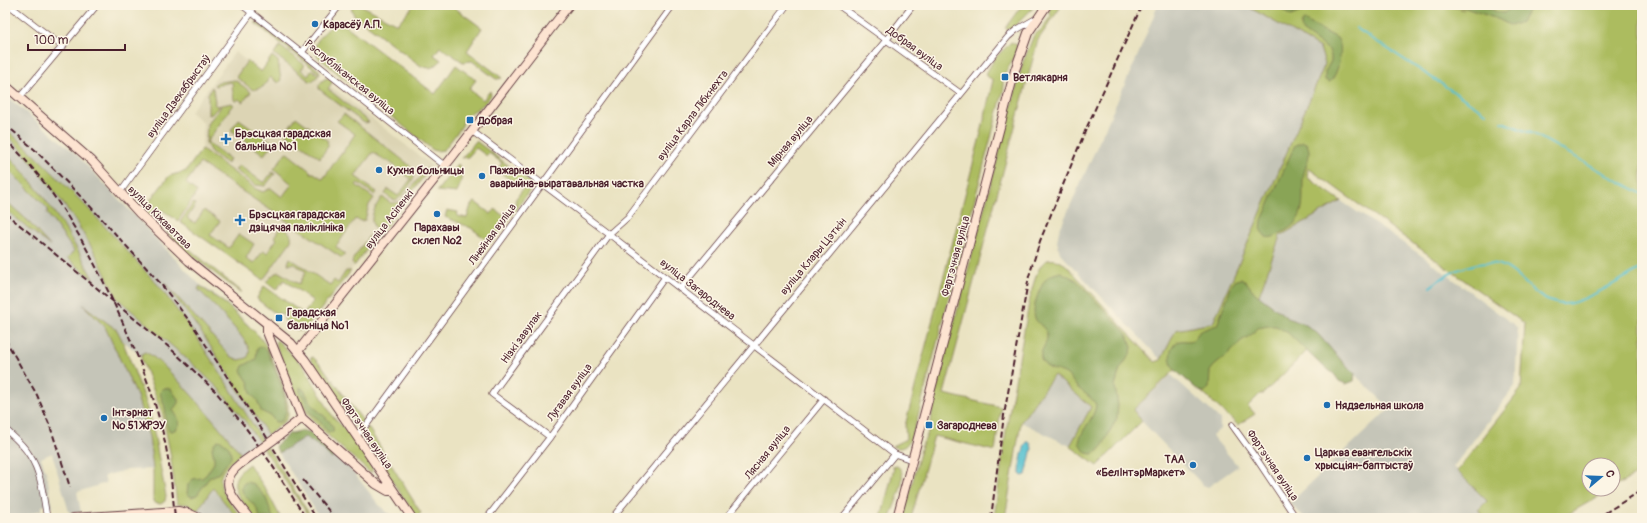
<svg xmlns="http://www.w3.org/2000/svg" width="1647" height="523" font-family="Pangolin,sans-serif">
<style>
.built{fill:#dcd4b4}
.industrial{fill:#c5c5b8}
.green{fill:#acbc5f;stroke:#7b6e45}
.forest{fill:#89a456;stroke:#6a6240}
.water{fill:#55c1d0;stroke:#50707e}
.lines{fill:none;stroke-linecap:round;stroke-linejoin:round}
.stream{stroke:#55c1d0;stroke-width:2}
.street-casing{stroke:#623c42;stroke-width:7}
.secondary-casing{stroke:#623c42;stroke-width:10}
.street{stroke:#fff;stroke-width:5.5}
.secondary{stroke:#fde4d1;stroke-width:8}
.rail{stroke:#4a1f2b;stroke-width:2;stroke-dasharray:6 3;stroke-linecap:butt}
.secondary-bridge-casing{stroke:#623c42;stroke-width:10;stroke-linecap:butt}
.secondary-bridge{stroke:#fde4d1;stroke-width:8}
.poi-dot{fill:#1f6fb2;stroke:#fcf5e5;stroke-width:1.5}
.labels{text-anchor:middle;stroke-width:3;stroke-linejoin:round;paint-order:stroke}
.poi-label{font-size:11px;font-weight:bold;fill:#4a1f2b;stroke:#fcf5e5;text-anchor:start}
.street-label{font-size:11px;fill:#4a1f2b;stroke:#fcf5e5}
</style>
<rect width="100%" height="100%" fill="#fcf5e5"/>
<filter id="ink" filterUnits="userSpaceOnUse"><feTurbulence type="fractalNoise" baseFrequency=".025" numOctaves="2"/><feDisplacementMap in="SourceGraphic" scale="8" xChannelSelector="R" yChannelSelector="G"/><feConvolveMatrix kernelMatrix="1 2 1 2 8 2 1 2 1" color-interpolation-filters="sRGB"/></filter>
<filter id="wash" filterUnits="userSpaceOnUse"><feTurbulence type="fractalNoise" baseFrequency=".012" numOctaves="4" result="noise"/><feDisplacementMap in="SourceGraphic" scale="16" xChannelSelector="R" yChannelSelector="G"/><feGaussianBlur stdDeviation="0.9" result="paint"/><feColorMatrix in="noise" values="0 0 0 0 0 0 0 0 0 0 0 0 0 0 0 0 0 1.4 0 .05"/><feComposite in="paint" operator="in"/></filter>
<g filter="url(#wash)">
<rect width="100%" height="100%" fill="#eae3c2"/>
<path class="built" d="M280 46 432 166 322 307 284 280 276 290 150 201 169 176 186 171 202 149 203 122 190 112 235 52 261 72Z"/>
<path class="industrial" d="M1158 5H1245L1320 48 1325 64 1213 323 1176 330 1161 360 1060 253 1057 241 1059 231 1138 55Z
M5 95 76 154 198 283 227 304 249 325 243 336 257 356 271 433 235 458 154 367 101 322 110 335 137 396 149 437 153 469 126 470 104 476 106 483 77 492 81 512H69L52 453 41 458 46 472 53 507 49 508 48 505 42 506V510L32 513 33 518H5V326L18 342 5 325V283L8 280 5 277Z
M1341 201 1425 258 1518 328 1515 386 1453 467 1487 501 1478 509 1481 512 1477 518H1305L1290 503 1390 408 1318 340 1254 310 1280 236Z
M1055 374 1091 408 1070 446 1021 422Z
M1171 375 1220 419V429L1212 436 1238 466 1208 487 1203 485 1132 411Z
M305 436 323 449 332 459 338 453 380 506 394 518H320L279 453Z
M212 488 237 518H205L197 511Z"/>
<path class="green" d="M351 5H361L397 24 414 5H451L482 28 467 51 502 78 498 79H496L472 61 463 62 440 47 434 55 441 60C436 67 430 70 421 66L354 15 352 11Z
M1022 5H1036L1010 31 1005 28Z
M1052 5H1062L1038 40 944 394 1001 407 995 451 934 436 911 518H903L922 445C929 433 933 419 932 406L1023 62 1034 35 1041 30 1051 16 1049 10Z
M1245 5H1447L1464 10 1450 5H1642V471L1613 488V465H1589V489H1612L1570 513 1564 518H1477L1481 513 1478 510 1487 501 1457 471 1521 389 1525 324 1308 168 1307 177 1341 201 1280 236 1254 310 1318 340 1263 394H1260L1248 406 1255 414 1238 425 1176 369 1133 410 1142 421 1097 466 1070 446 1091 407 1054 375 1021 422 1005 518H994L1006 431 1029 303C1031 293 1037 262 1048 260 1055 258 1061 262 1066 265L1155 362 1161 360 1176 330 1213 323 1325 64 1320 48Z
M257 22 319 70 320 74 255 23Z
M340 22 345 25 435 94 456 65 476 80 469 89 483 100 490 91 491 95C489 98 487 101 485 103 476 112 463 113 462 126L444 150 436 151 433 150 318 57C316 54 314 51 315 47 316 39 332 23 340 22Z
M1011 42 1017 45C1019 61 998 72 1004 88L914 431C910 441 905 453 892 446L906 439 905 426 982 129 993 80 985 75 995 58Z
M280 46 305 65 301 70 308 76 312 70 319 75 311 82 308 80 274 54Z
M272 56 278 61 281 80 278 83 270 77 263 87 253 90 236 77 247 61 261 72Z
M328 78 333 81 328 89 369 122 365 123 361 121 319 89V85L324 79Z
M235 80 251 92 243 102 238 99 236 102 234 100 232 86 233 84 230 82 216 86 214 85 218 82Z
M212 87 213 89 215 102 214 104 217 106 232 103 234 105 229 109V111L207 142 230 159 227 164 210 151 206 143 207 124 221 107 219 106 212 114 208 115V94Z
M344 114 408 164C411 167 414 170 414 175 414 181 401 199 396 200 391 200 388 196 385 194L388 189 398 196 411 179 386 159 385 161 373 152 355 176 367 185V186L377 192 375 195 358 183 356 185 374 198 369 205 365 220 361 221 355 219 336 247 345 254 342 258 200 163 186 183 197 192 178 221 162 210 154 219 144 208 169 176 186 171 202 149 256 189 263 192 271 188 282 197 292 184 274 169 286 152 310 171 311 173H314L323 179 341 153H344V150L355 134 337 121Z
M296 117 328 141 327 143 329 145 320 158 285 133Z
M239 119 273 143 264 155 231 130Z
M5 128 33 153 86 206 159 286 191 329 224 379 312 518H310L245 421 219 389 196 367 117 298 95 253 75 220 49 184 21 149 5 134Z
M476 141 534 185 491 243 471 228 445 217 447 210 458 212 457 216 467 218 471 205 475 202 491 214 495 209 505 217 516 202 515 200 525 186 517 180 514 183 497 170 502 163 489 153 487 156 476 148 468 157 462 158Z
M5 152C41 189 70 232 93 279L67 258 74 251 47 213 48 209 5 166Z
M458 164C465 173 460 184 457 193L437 191Z
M239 165 264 183 269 176 272 175V172L275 174 265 186 255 185 235 170Z
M427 168 429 170 380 233C365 223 374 208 382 197L391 203 400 202Z
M5 200 26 219 50 246 5 209Z
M193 203 196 204 187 218 195 223 204 210 220 221 210 235 229 248 239 234 254 244 246 258 254 263 263 251 267 253 277 239 274 237 281 226C287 230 293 233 291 241L263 280 180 222Z
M166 232 171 234 242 292H240L189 254Z
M373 235 377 237 354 266 352 263 353 259 368 237Z
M290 258 330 285 334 280 338 283 346 271H351L307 327 301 331 297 330 284 320V316L280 313 276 314 258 300 257 298 264 286 304 314 313 301 284 280 276 290 266 282 274 274 279 272 299 284 306 272 293 263 289 265 288 263Z
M164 282 230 356 239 360 247 358C249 355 250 353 249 349 245 336 209 301 198 289L200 286 227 305 259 336 267 347 282 382 288 405V416L286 420 268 435 201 332Z
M83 305 117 330 123 342 145 399 152 422 166 496 165 501 161 504 154 503 153 500V469L149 437 137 396 105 327Z
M277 340 304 366 333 417 350 434 373 468 372 472H369C349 453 324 435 307 413 292 392 285 366 275 343Z
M144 352C159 353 229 438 241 454 207 478 221 491 242 518H237L213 488 197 511 187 504H177L170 452 162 413 141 358 142 354Z
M313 357 322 366 364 422 358 429 310 358Z
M368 427 421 513 416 517 362 435Z
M249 464 266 490 281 518H255C240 497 221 484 249 464Z
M897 466C911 474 893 506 890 518H881L894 468 892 467Z"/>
<path class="forest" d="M1281 5H1307L1303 11 1291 16 1283 11Z
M1457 5H1484L1497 12 1504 13 1508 10 1511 5H1532L1521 22 1511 26 1500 20Z
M1304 20 1337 38C1345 47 1338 74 1330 82L1325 80V72L1331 61V56L1329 50 1302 31 1301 25Z
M1303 142 1306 143C1314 154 1304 166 1303 179 1302 202 1307 219 1283 232 1277 235 1272 239 1266 237L1261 231 1262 220 1293 149 1295 145Z
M1061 272 1076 280 1126 333 1132 347 1131 353 1120 369 1115 386 1118 405 1117 418 1103 445 1097 452 1092 454 1086 453 1079 443C1081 429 1094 420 1096 405 1091 396 1083 393 1076 386 1073 382 1070 377 1066 374 1058 369 1047 371 1042 361 1037 352 1048 345 1047 335 1046 327 1038 325 1035 318 1031 308 1041 282 1049 276 1053 274 1057 273 1061 272Z
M1241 279 1247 283 1255 293 1288 318 1306 325 1317 333 1348 368 1355 372 1354 381 1346 384 1339 381 1334 374 1319 363 1288 333 1276 326H1269L1257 328 1251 335 1241 341 1231 352 1214 366 1210 371 1209 388 1204 392 1199 391 1174 369C1168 361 1169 344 1180 341 1184 340 1188 342 1193 340L1200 331 1217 325 1232 285 1236 280Z
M261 346 265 348 267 350C272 365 297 411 280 422H275L271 416 261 411 257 400 251 394 249 383 241 371 243 366 256 359 257 349Z
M300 387C306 390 307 397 311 403 316 411 336 422 333 432H328L317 418 309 412 304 398 300 392Z
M164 388 171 389 178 399V403L173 410C178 418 185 426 172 431H170C164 424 166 416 165 408 164 403 161 398 160 392Z
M300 431C316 430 327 444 338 453L332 459 323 449 305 437 279 453 275 446 289 434Z
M218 440C226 441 232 450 231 458L219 473 209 478 197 495 192 497 187 494 188 484 193 479 202 478 206 475 214 463V458L212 448 214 443Z
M246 482 254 484 266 498 273 518H260C259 514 258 510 255 506 249 499 240 495 242 485Z"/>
<path class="water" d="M1027 442H1030L1032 448 1026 475 1022 476 1020 474C1020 464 1022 449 1027 442Z"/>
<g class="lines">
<path class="stream" d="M1356 28 1486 113
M1502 122 1534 134 1642 194
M1430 287C1449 271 1487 253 1510 270 1529 283 1537 302 1562 304 1579 306 1625 277 1642 268"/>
</g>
</g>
<g filter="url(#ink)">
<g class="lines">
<defs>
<path id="street" d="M9 5 63 47
M242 5 445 166
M838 5 960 93
M302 52 340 5
M20 97 97 5
M472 131 609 234 895 454 912 460
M120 192 252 12
M680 289 887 39 913 5
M1232 425 1258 461 1296 518
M5 429C14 437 24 445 30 456 42 474 43 497 47 518
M356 436 368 423 673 5
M550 437 492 394 609 234 628 217 787 5
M487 518 550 437 665 277
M612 518 1008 37 1016 30 1037 18
M726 518 824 399
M842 518 895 454"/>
<path id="secondary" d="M5 85 92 161 139 213 189 261 291 343 305 360 412 518
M267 323V332L302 418 376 484 388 491H393
M298 351 453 156 569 5
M276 438 302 418
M240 464C215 483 235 499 249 518
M73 518 178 511 188 513 199 518
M897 518 1015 70 1028 33 1047 5"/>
</defs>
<use href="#street" class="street-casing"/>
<use href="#secondary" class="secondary-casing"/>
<use href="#street" class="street"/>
<use href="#secondary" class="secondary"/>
<path class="rail" d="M5 124 35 150 89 205 161 284 194 327 261 428 316 518
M5 139C58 189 92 255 122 321 137 354 151 387 160 422 169 454 172 486 175 518
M5 213 170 348 215 391 243 424 270 462 306 518
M5 339 37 395 50 426 70 487
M303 480 335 518
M991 518 1004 415 1029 276 1040 241 1086 129 1142 5
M1597 518 1642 490"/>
<defs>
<path id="secondary-bridge" d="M240 464 276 438"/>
</defs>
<use href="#secondary-bridge" class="secondary-bridge-casing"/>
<use href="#secondary-bridge" class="secondary-bridge"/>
</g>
</g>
<g class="poi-dot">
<circle cx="315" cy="24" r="4"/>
<rect x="1001" y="73" width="8" height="8" rx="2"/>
<rect x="466" y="116" width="8" height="8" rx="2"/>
<path d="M224 133h4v4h4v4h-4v4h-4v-4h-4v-4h4z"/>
<circle cx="379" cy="170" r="4"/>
<circle cx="482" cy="176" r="4"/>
<circle cx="437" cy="214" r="4"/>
<path d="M238 214h4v4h4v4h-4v4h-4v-4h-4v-4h4z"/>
<rect x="275" y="314" width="8" height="8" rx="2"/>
<circle cx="1327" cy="405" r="4"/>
<circle cx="104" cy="418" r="4"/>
<rect x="925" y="421" width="8" height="8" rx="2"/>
<circle cx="1307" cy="458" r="4"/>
<circle cx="1193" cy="465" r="4"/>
</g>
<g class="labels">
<g class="poi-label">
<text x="323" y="28">Карасёў А.П.</text>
<text x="1013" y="81">Ветлякарня</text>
<text x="478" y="124">Добрая</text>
<text x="235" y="137">Брэсцкая гарадская<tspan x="235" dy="13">бальніца №1</tspan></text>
<text x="387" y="174">Кухня больницы</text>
<text x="490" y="174">Пажарная<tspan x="490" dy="13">аварыйна-выратавальная частка</tspan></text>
<text x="249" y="218">Брэсцкая гарадская<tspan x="249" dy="13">дзіцячая паліклініка</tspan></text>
<text x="437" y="231" text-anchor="middle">Парахавы<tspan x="437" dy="13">склеп №2</tspan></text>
<text x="287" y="316">Гарадская<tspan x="287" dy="13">бальніца №1</tspan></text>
<text x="1335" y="409">Нядзельная школа</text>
<text x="112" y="416">Інтэрнат<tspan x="112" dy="13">№ 51 ЖРЭУ</tspan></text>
<text x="937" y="429">Загароднева</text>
<text x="1315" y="456">Царква евангельскіх<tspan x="1315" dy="13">хрысціян-баптыстаў</tspan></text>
<text x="1185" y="463" text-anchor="end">ТАА<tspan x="1185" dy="13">«БелІнтэрМаркет»</tspan></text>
</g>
<g class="street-label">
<text transform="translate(915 48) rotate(36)" y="4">Добрая вуліца</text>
<text transform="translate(350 77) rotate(39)" y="4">Рэспубліканская вуліца</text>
<text transform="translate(178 96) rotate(-54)" y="4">вуліца Дзекабрыстаў</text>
<text transform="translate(692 115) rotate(-53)" y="4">вуліца Карла Лібкнехта</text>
<text transform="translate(790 141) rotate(-50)" y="4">Мірная вуліца</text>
<text transform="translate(160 217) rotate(45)" y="4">вуліца Кіжаватава</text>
<text transform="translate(389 219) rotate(-52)" y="4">вуліца Асіпенкі</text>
<text transform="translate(492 234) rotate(-54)" y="4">Лінейная вуліца</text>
<text transform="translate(813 256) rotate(-50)" y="4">вуліца Клары Цэткін</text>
<text transform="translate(955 256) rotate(-75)" y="4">Фартэчная вуліца</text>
<text transform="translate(698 289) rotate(38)" y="4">вуліца Загароднева</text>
<text transform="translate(521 337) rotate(-54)" y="4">Нізкі завулак</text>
<text transform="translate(569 392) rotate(-54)" y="4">Лугавая вуліца</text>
<text transform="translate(367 433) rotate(56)" y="4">Фартэчная вуліца</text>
<text transform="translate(767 452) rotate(-51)" y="4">Лясная вуліца</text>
<text transform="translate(1273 465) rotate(56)" y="4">Фартэчная вуліца</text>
</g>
</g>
<rect width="1647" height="523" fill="none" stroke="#fcf5e5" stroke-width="20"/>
<g transform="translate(1601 477) rotate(71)"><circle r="19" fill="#fcf5e5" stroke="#b59f9b"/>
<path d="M0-3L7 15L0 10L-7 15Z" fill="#1f6fb2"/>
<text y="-6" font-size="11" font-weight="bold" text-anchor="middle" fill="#4a1f2b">С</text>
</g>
<path d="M28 44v6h97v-6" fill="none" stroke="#4a1f2b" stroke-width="2"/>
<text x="34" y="44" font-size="12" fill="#4a1f2b" stroke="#fcf5e5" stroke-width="3" paint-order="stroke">100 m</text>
</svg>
